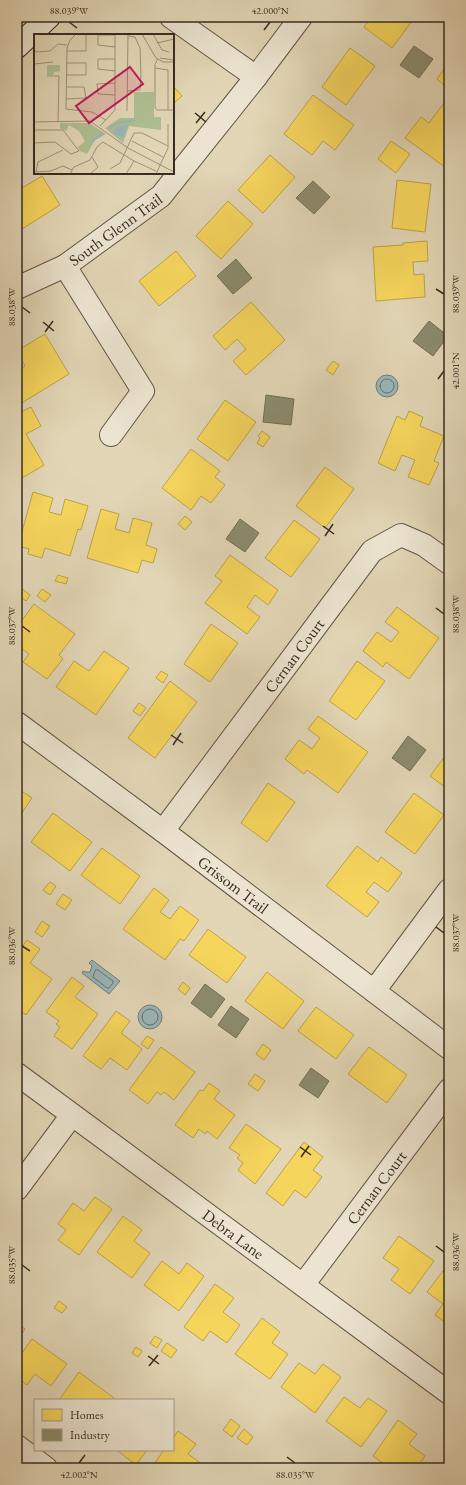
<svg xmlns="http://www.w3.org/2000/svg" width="466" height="1485" font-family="'EB Garamond',serif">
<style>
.water{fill:#9ab6ba;stroke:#727f7c}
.homes{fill:#f6d55c;stroke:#bda24a}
.industry{fill:#8c8c6e;stroke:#726f56}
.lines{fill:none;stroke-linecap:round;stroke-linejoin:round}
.shore{stroke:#68716c;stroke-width:1}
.minor-casing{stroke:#625645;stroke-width:24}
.secondary-casing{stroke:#372c1f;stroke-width:24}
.minor{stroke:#ece4d0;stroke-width:22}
.secondary{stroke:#ece4d0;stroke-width:22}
.ticks{fill:none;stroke:#372c1f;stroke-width:1.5}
.labels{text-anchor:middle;stroke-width:4;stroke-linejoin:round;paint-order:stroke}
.street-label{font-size:16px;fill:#372c1f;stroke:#ece4d0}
.inset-river{fill:none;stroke:#9ab6ba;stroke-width:2}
.inset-road{fill:none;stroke:#9e927a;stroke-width:1}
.view{fill:#c2185b;fill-opacity:0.15;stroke:#c2185b;stroke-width:2}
.inset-edge{fill:none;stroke:#372c1f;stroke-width:2}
.neatline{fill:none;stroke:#372c1f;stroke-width:1.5}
.ticks-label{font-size:10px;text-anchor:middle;fill:#372c1f}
</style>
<rect width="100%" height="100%" fill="#e2d6b6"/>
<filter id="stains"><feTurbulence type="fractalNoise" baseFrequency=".005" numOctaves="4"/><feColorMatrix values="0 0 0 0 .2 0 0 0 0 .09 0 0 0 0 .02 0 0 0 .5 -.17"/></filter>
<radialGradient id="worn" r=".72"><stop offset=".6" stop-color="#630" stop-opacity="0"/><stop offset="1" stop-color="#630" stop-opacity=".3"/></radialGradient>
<path class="water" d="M376 386a11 11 0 1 1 22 0a11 11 0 1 1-22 0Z
M92 960 120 981 109 994 82 973 83 971 85 972H90L92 966 89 963Z
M138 1017a12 12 0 1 1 24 0a12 12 0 1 1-24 0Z"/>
<path class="homes" d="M371 17H415L392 48 364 27Z
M350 48 375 66 346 105 322 87Z
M445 68 449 71V79L444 85 437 79Z
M173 86 182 96 173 104Z
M313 95 354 125 335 150 323 141 312 155 284 134Z
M444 103 449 107V170L405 138 421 117 429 123Z
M391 141 410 154 396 173 378 159Z
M270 155 295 177 263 213 238 190Z
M42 176 60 205 19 231 17 228V191Z
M397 180 431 184 425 232 392 228Z
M228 201 253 224 221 259 196 236Z
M427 241 428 261 413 262 414 275 424 274 425 297 376 301 373 247 403 245V243Z
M176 251 196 276 159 306 139 281Z
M251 302 285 340 246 375 233 361 246 349 237 339 225 350 213 336Z
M45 334 69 374 20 404 17 398V371L25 366 17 351Z
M333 361 339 365 333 375 326 370Z
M225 400 256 422 228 461 197 439Z
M31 407 41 426 26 434 44 465 17 481V414Z
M409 411 423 417 420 426 444 436 434 461 439 463 429 485 408 477 415 460 402 455 395 471 378 463 397 416 405 420Z
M262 431 270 437 263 447 257 443 260 438 258 436Z
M191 449 220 471 215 477 225 485 211 503 201 496 191 510 162 488Z
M325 467 354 489 325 528 296 506Z
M33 492 53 498 49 512 61 515 65 499 88 506 81 530 78 529 70 556 45 548 42 558 28 554 29 549 18 546Z
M101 509 119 514 115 529 129 533 133 518 152 523 146 545 157 549 153 563 142 560 138 573 87 558Z
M185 516 192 522 185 530 178 524Z
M294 520 320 539 291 577 265 558Z
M230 555 278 590 268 605 255 595 247 607 260 617 247 634 205 603 222 581 215 576Z
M58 575 68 578 66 584 55 581Z
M22 589 30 595 26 601 18 595Z
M42 589 51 595 45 602 37 596Z
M34 604 75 634 59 655 63 659 47 679 23 662 29 654 17 645V627Z
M397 607 439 638 409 679 386 662 383 667 363 651 377 632 391 642 399 632 385 622Z
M211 624 238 643 210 682 184 664Z
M104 651 129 668 96 715 56 687 74 661 89 671Z
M357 661 385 681 356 720 329 701Z
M161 671 168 675 163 683 156 678Z
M170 681 197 702 155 758 128 738Z
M139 703 146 708 140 716 133 711Z
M318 716 368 752 338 793 307 770 304 774 285 759 299 740 312 749 320 738 308 729Z
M449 751V790L430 776Z
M268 783 295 802 267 842 241 823Z
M17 788 32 798 17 820Z
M414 793 444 815 415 854 385 832Z
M53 813 92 842 70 871 31 842Z
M357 846 378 862 381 857 402 873 388 892 374 882 366 892 379 902 367 917 326 886Z
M102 848 140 876 120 904 81 875Z
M50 882 56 886 50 895 43 890Z
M154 888 169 900 160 912 170 919 180 906 199 920 184 941 180 939 165 960 123 929Z
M63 894 72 900 65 910 56 904Z
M42 921 50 926 42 937 35 932Z
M208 929 246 957 227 983 189 955Z
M27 940 40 949 30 963 52 979 26 1015 17 1008V954Z
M267 972 304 1001 283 1029 245 1001Z
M72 977 84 986 75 997 98 1014 72 1049 54 1036 60 1027 56 1024 59 1021 46 1012Z
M183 982 190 988 185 995 178 989Z
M316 1007 354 1035 336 1059 298 1031Z
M116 1011 130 1021 121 1033 142 1049 127 1070 110 1058 101 1069 83 1056Z
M147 1036 154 1040 148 1049 141 1044Z
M263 1044 271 1050 264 1060 256 1054Z
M161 1047 195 1072 174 1100 164 1092 161 1095 157 1092 148 1104 129 1090Z
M369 1047 407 1075 387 1103 348 1074Z
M255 1074 265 1081 258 1091 248 1084Z
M209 1083 220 1091 214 1099 235 1115 217 1139 207 1131 205 1134 199 1129 193 1138 175 1125 200 1090 203 1091Z
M246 1124 281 1149 255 1184 238 1170 243 1163 237 1158 240 1155 229 1148Z
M304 1142 323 1157 313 1170 322 1177 306 1198 295 1190 283 1206 266 1193Z
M95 1197 112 1209 79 1255 58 1240 66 1230 58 1224 73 1203 84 1211Z
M123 1216 142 1230 134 1241 150 1253 132 1278 97 1252Z
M399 1236 434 1261 410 1294 391 1280 399 1269 383 1258Z
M162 1261 179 1274 187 1263 204 1276 179 1311 144 1285Z
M443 1271 449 1275V1325L435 1315 443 1304 427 1292Z
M215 1284 234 1298 223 1312 240 1325 227 1343 210 1331 203 1341 184 1327Z
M59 1301 67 1307 62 1313 54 1308Z
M262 1318 280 1332 272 1343 288 1354 270 1379 235 1354Z
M17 1323 25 1329 17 1341Z
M155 1336 162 1340 157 1348 150 1343Z
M32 1339 67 1364 51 1386 35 1374 27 1385 17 1377V1360Z
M167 1343 177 1350 171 1358 161 1351Z
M136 1347 142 1351 138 1357 132 1353Z
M299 1363 315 1374 323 1364 341 1377 315 1413 281 1387Z
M79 1372 114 1398 112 1400H59Z
M344 1397 360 1408 368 1398 387 1411 361 1447 326 1421Z
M231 1419 240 1426 232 1437 223 1430Z
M398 1420 417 1434 409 1444 425 1456 417 1468H389L373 1456Z
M244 1429 253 1437 247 1445 237 1438Z
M178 1431 196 1444 188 1454 206 1467 151 1468 164 1450H173V1438Z
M119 1450H147L136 1465 118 1451Z"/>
<path class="industry" d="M414 46 433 59 419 78 400 65Z
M313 181 330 197 314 214 296 198Z
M236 259 252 278 233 294 217 276Z
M429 321 448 336 433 356 413 341Z
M266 395 294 399 291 425 263 422Z
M240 519 259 533 245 552 226 539Z
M408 736 426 750 410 771 392 758Z
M205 984 225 999 211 1018 191 1003Z
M231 1006 249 1019 236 1038 218 1025Z
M311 1068 329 1081 318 1098 299 1085Z"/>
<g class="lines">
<path class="shore" d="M380 386a7 7 0 1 1 14 0a7 7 0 1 1-14 0Z
M96 970H98L113 981V983L109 988H107L93 977Z
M142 1017a8 8 0 1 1 16 0a8 8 0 1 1-16 0Z"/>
<defs>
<g id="minor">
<path d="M171 17 256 77"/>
<path d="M65 266 143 391 111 435"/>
<path id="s1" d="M17 288 65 266 161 196 256 77 301 17"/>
<path id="s2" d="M17 723 163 831 449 1048"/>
<path id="s3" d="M163 831 372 551 401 535 424 545 449 563"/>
<path d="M374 991 449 890"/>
<path id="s4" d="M17 1074 449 1393"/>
<path d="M17 1189 72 1115"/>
<path id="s5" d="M303 1285 449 1090"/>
<path d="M17 1446 46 1468"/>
</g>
<path id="secondary" d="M17 47 49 17"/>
</defs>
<use href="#minor" class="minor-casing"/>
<use href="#secondary" class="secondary-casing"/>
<use href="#minor" class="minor"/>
<use href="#secondary" class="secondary"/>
</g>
<path class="ticks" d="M69 22 77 28M264 30 270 22M195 113 206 122M196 123 205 112M436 289 444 294M22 307 30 313M43 322 54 331M45 332 53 321M438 379 444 371M323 526 334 534M325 536 333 524M436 608 444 614M22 626 30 632M171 735 183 743M173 745 181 733M436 927 444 933M22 946 30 951M300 1147 311 1155M301 1157 309 1146M436 1246 444 1252M22 1265 30 1271M148 1356 159 1364M149 1366 158 1355M287 1457 295 1463M79 1463 85 1455"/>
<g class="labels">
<g class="street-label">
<text dy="6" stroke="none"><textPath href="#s1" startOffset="115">South Glenn Trail</textPath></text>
<text dy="6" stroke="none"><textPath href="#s3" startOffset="219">Cernan Court</textPath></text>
<text dy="6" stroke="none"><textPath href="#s2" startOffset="270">Grissom Trail</textPath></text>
<text dy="6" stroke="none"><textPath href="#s5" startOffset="122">Cernan Court</textPath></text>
<text dy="6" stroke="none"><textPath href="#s4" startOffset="269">Debra Lane</textPath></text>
</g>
</g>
<g transform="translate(34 34)">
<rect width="140" height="140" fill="#e2d6b6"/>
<path d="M13 31H26V37L20 38 19 43H13ZM100 58H120V83H127V96L95 92 89 109 71 94 86 84H100ZM26 89H55L72 100 61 106 53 120 46 117 44 113 51 107 45 97 35 91 32 97 26 94Z" fill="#aebf92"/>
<path d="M94 90 89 105 79 99 82 94Z" fill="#9ab6ba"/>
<path class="inset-river" d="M74 95 84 89 102 86M57 108 69 99"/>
<path class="inset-road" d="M42 0 36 6 33 14 32 75 58 78 72 86M108 0 122 24 129 28H140M119 0 128 16 135 18M123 9 140 5M81 13 64 11V1H81M33 17H52V0M0 18 16 17 24 10 33 11M126 24 140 26M81 25H64V35L81 37M124 25 121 30V74L123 76H140M0 30 19 28M121 34 134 36V76M33 41H52V29H33M20 42H25L24 87M93 57 106 56 107 41 106 14 101 3 94 2M81 61 64 60 63 50 81 49M32 65 52 64 50 53H33M93 77 94 0M0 88 56 87 94 114 140 138M66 92 81 76V0M0 96H29L45 117 37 120 21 108 0 109M98 107 129 123M76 135 86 129 100 99H108L134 112M0 138 17 137 29 132 38 136M2 138 4 128 29 116M36 140 40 133 56 126 63 113 69 108 100 127 122 137M56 140 64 133 58 123M92 140 100 127M122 140 134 114V90"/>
<path class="view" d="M96 33 109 50 55 89 42 72Z"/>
<rect width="140" height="140" class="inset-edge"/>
</g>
<rect width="466" height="1485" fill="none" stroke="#e2d6b6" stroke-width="44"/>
<rect x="34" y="1399" width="140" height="52" fill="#ece4d0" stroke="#a49a89"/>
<rect x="42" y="1409" width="20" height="12" fill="#f6d55c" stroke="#a49a89"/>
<text x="70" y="1419" font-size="12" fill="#372c1f">Homes</text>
<rect x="42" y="1429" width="20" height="12" fill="#8c8c6e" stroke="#a49a89"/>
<text x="70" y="1439" font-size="12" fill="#372c1f">Industry</text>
<rect x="22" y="22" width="422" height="1441" class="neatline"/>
<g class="ticks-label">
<text x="69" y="14">88.039°W</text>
<text x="270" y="14">42.000°N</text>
<text transform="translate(455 294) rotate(-90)" y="4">88.039°W</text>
<text transform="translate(11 307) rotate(-90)" y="4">88.038°W</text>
<text transform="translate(455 371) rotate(-90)" y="4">42.001°N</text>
<text transform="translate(455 614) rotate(-90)" y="4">88.038°W</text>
<text transform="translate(11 626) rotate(-90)" y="4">88.037°W</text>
<text transform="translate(455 933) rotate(-90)" y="4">88.037°W</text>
<text transform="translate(11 946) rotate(-90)" y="4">88.036°W</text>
<text transform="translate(455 1252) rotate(-90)" y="4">88.036°W</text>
<text transform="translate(11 1265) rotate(-90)" y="4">88.035°W</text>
<text x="79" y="1478">42.002°N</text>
<text x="295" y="1478">88.035°W</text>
</g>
<rect width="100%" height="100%" filter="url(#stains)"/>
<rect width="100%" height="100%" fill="url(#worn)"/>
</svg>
